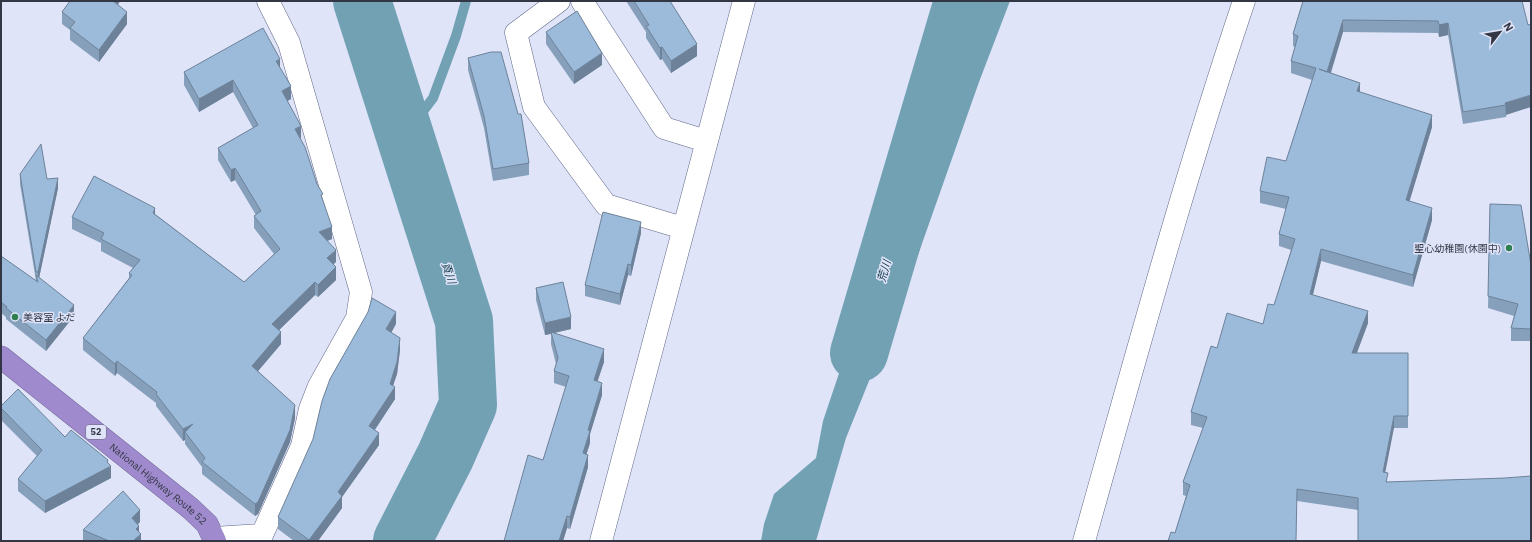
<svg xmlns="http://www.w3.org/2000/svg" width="1532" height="542" font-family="'IBM Plex Sans','Noto Sans JP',sans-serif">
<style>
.water{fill:#73a1b4}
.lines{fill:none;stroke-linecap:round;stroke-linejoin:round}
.stream{stroke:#73a1b4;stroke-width:10}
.river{stroke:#73a1b4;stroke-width:58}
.minor-casing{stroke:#626988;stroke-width:23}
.highway-casing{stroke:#796d9c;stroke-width:23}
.minor{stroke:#fff;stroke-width:22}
.highway{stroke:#9e8acc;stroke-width:22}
.wall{fill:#86a0bb}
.shaded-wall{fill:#6d8299}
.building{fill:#9cbada;stroke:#6d8299}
.poi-dot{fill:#307f50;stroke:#dfe4f9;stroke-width:1.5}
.labels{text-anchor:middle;stroke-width:3;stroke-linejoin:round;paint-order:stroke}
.shield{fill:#dfe4f9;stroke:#676a7a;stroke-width:1}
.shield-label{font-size:9px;font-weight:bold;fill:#333644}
.poi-label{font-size:10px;fill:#333644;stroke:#dfe4f9;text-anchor:end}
.street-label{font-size:10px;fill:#333644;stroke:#dfe4f9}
.water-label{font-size:11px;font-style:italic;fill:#0f3948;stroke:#dfe4f9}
</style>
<rect width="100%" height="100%" fill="#dfe4f9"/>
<path class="water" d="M939 1H1010L979 82 906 289 846 438 816 541H761L764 524 774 494 816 458 823 421 861 308 875 284 906 246 911 227 918 170 910 152 916 97Z
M445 457 417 541H391Z"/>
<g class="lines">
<path class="stream" d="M405 135 433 98 456 36 466 1"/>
<path class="river" d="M362 1 464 321 468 405 445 457 402 541
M859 353 963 1"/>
<defs>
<path id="minor" d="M559 1 516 33 534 107 606 205 683 228
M582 1 664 128 706 141
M214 538 262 535 302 446 310 409 319 386 357 318 361 292 289 43 268 1
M601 541 744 1
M1084 541C1135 360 1184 179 1244 1"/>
<g id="highway">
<path id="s1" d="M1 357 190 508 207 524 215 541"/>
</g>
</defs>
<use href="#minor" class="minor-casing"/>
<use href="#highway" class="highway-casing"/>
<use href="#minor" class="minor"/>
<use href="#highway" class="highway"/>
</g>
<path class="wall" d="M70 1H120L118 5 127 24 99 62 70 40V30L62 24V12Z
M626 1H670L697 56 671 73 662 59 660 60 646 38V32Z
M1303 1H1522L1506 117 1463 124 1448 35 1439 37 1438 33 1343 32 1331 73 1360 92 1432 127 1409 201 1432 220 1413 287 1321 261 1313 295 1368 323 1357 353H1408V428H1394L1358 510 1297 501 1175 533 1186 496 1183 495V482L1203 428 1191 425V412L1217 348 1263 324 1274 305 1291 250 1279 246V234L1286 209 1260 203V191L1286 161 1312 80 1291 73V61L1295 47 1293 46V34Z
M546 32 602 65 574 84 546 44Z
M468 58 529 163V175L493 181 484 128 468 70Z
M280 68 291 99 287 101 323 201 332 239 327 241 336 262 333 264 336 280 318 297 315 295 279 330 281 344 258 371 295 418 290 442 258 514 255 516 202 474V467L185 444V440L183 441 156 406V403L117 373 115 376 83 350V338L129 278V273L133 268 101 251V243L72 229V217L155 214 244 282 274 254 254 228V216L256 215 235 180 231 182 218 160V148L253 128 233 92 199 112 184 85V72Z
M20 174 47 179 58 188 39 278 74 316 46 351 6 319V317L1 313V256L36 281 20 184Z
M1490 204 1531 265V341H1511V328L1514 316 1488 308Z
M641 233 631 276 628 275 620 305 585 296V285Z
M536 288 571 329 554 333 604 362 597 381 602 395 590 434V443L586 455 588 467 570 529 567 528 563 541H504L543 460 566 387 554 383V371L556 364 551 344V334L545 335 536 300Z
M396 324 391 333 400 350 397 374 393 386 395 399 375 430 379 445 342 497V508L318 541H294L278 529V517Z
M1 406 65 437 108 463 111 478 45 513 18 491V479L37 456 1 420Z
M140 522 137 525 141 541H83V530Z"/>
<path class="shaded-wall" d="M112 1H120L112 12Z
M127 12V24L99 62V50Z
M1343 20V32L1327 84V72Z
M1448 23V35L1439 37V25Z
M697 44V56L671 73V61Z
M662 47V59L660 60V48Z
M602 53V65L574 84V72Z
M280 59V71L276 61Z
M233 80V92L199 112V99Z
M1360 83V95L1357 91Z
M291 86V99L282 104V91Z
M1531 95V107L1506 115 1505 103Z
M1432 115V127L1406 213V200Z
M301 126V139L295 142V129Z
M235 168V180L231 182V170Z
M58 178V188L38 283V272Z
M155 208V220L153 213Z
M1432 208V220L1413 287V275Z
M641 222V233L631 276V265Z
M332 227V239L319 244V232Z
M1321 249V261L1310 306V294Z
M336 250V262L327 270V258Z
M628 264V275L620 305V294Z
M336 267V280L318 297V285Z
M315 282V295L272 337V324Z
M74 305V316L46 351V340Z
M1368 311V323L1352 365V353Z
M396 312V324L386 342V329Z
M571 317V329L545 335V323Z
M281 332V344L252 378V366Z
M400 338V350L397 374 390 394 395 387V399L369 438V426L390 384Z
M604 349V362L594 392V380Z
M117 361V373L115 376V364Z
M602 383V395L590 434V443L583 465V453L588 430Z
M295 405V418L290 442 258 514 255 516V504Z
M1394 416V428L1383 484V472Z
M193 424 185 432V440L183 441V429Z
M379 433V445L342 497V508L318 541H309L338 492Z
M588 455V467L570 529V517Z
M108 460V468L111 466V478L45 513V501L107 462Z
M140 510V522L132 530V518Z
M567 516V528L563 541H559Z
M139 526V536L141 534V541H133L136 529Z"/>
<path class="building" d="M70 1H113L127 12 99 50 70 28 75 22 62 12Z
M634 1H670L697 44 671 61 662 47 660 48 646 26 649 25Z
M1303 1H1522L1528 25 1531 24V95L1505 103 1506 105 1463 112 1448 23 1439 25 1438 21 1343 20 1327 72 1319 69 1360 83 1357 91 1432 115 1406 200 1432 208 1413 275 1321 249 1310 294 1368 311 1352 353H1408V416H1394L1383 472 1388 473 1386 482 1505 478 1531 476V541H1358V498L1297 489 1296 541H1168L1171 532 1175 533 1190 485 1183 482 1207 417 1191 412 1211 346 1217 348 1227 313 1263 324 1268 304 1274 305 1295 239 1279 234 1289 197 1260 191 1267 157 1286 161 1316 68 1291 61 1298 36 1293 34Z
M577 11 602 53 574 72 546 32Z
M263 28 280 59 276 61 291 86 282 91 301 126 295 129 305 147 317 184 323 194 321 195 332 227 319 232 336 250 327 258 336 267 318 285 315 282 272 324 281 332 252 366 295 405 290 430 258 502 255 504 202 462 205 458 185 432 193 424 183 429 156 394 157 392 117 361 115 364 83 338 132 275 129 273 140 260 101 239 104 233 72 217 94 176 155 208 153 213 244 282 280 249 254 216 261 211 235 168 231 170 218 148 258 125 233 80 199 99 184 72Z
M491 52H501L518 114H521L529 163 493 169 484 116 468 58Z
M41 144 47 179 58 178 38 272H36L20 174Z
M1490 204 1521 205 1531 265V329L1511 328 1518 304 1488 296Z
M603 212 641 222 631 265 628 264 620 294 585 285Z
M1 256 38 282 36 275 74 305 46 340 6 308 7 307 1 302Z
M563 282 571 317 545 323 536 288Z
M372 298 396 312 386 329 400 338 397 362 390 384 395 387 369 426 379 433 338 492 342 496 309 540 278 517 313 439 322 401 330 379 368 312Z
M551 332 604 349 594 380 602 383 588 430 590 431 583 453 588 455 570 517 567 516 559 541H504L528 455 543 460 569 376 554 371 558 358Z
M18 389 65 437 71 430 108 460 107 462 111 466 45 501 18 479 42 450 1 408V406Z
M123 491 140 510 132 518 139 526 136 529 141 534 133 541H109L83 530Z"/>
<g class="poi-dot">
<circle cx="1509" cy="248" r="4"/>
<circle cx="15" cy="317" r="4"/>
</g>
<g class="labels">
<rect class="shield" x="86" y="425" width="20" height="14" rx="3"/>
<g class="shield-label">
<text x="96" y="435">52</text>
</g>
<g class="poi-label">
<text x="1501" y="252">聖心幼稚園(休園中)</text>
<text x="23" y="321" text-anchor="start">美容室 よだ</text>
</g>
<g class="street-label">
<text dy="4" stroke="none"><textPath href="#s1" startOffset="202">National Highway Route 52</textPath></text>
</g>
<g class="water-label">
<text transform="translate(884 271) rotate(-74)" y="4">荒川</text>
<text transform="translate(449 273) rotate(72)" y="4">貢川</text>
</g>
</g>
<rect width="1532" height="542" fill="none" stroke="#333644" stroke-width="4"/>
<g transform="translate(1500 32) rotate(59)" stroke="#dfe4f9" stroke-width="3" paint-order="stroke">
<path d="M0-3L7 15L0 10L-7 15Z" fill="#333644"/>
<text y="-6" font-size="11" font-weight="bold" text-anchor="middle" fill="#333644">N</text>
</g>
</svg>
